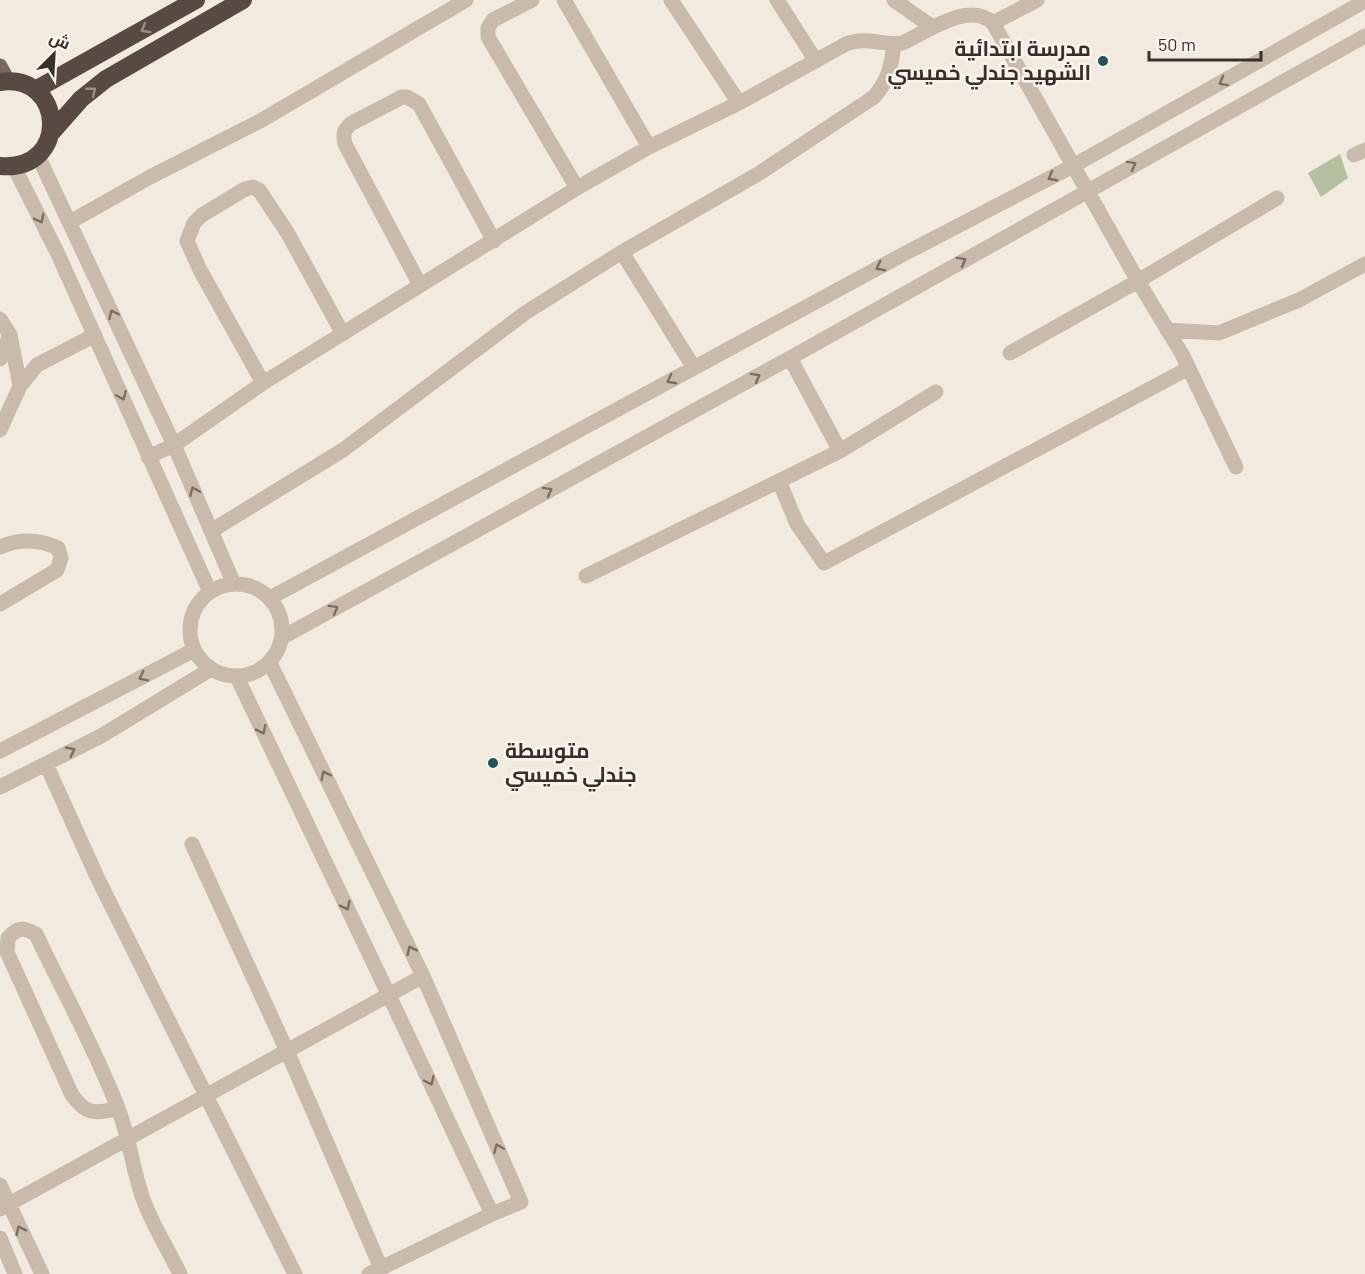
<svg xmlns="http://www.w3.org/2000/svg" width="1365" height="1274" font-family="Barlow,Cairo,sans-serif">
<style>
.green{fill:#b4c09f}
.lines{fill:none;stroke-linecap:round;stroke-linejoin:round}
.minor{stroke:#cabaab;stroke-width:15}
.major{stroke:#79675c;stroke-width:15}
.highway{stroke:#584a42;stroke-width:18}
.oneway{stroke:#988e86}
.oneway2{stroke:#7a6e64}
.poi-dot{fill:#215258;stroke:#f9f4eb;stroke-width:2}
.labels{text-anchor:middle;stroke-width:5;stroke-linejoin:round;paint-order:stroke}
.poi-label{font-size:21px;font-weight:bold;fill:#382f2a;stroke:#f9f4eb;text-anchor:end}
</style>
<rect width="100%" height="100%" fill="#f2eadf"/>
<path class="green" d="M1340 154 1348 178 1321 197 1308 173Z"/>
<g class="lines">
<path class="minor" d="M532 0 493 20 488 28V37L577 188
M564 0 649 147
M671 0 739 103
M777 0 816 61
M894 0 931 26
M993 23 1037 0
M1354 155 1365 150
M38 156 174 445 234 584
M14 167 57 252 210 592
M70 222 150 177 262 120 466 0
M622 252 694 368
M420 285 345 144C343 134 343 130 352 123L402 97H407L419 104 494 241
M0 319 10 335 20 386
M1167 330 1219 333 1299 300 1365 264
M1010 353 1138 281 1277 198
M790 358 840 451 936 392
M0 359 10 335
M263 383 200 270 187 241 194 223 202 215 245 189 253 187 259 190 287 232 343 334
M0 430 20 386 37 365 95 335
M148 457 174 445 263 383 577 188 649 147 739 103 846 44C867 36 882 46 902 43 926 33 968 0 993 23L1138 281 1182 354 1236 467
M779 481 797 524 824 563 1189 368
M211 531 343 450 525 313 622 252 758 174 874 97C888 81 892 64 894 44
M0 547C19 539 39 539 58 548L61 558 57 570 0 604
M586 576 840 451
M190 630a46 46 0 1 1 92 0a46 46 0 1 1-92 0Z
M270 598 902 255 1073 166 1365 1
M283 637 790 358 1365 36
M270 663 423 976 521 1202 492 1214 369 1274
M237 677 395 1008 492 1214
M0 751 194 650
M46 764 98 879 295 1274
M0 787 101 736 211 669
M192 844 287 1051 381 1268
M118 1109C95 1113 87 1116 72 1095L7 952 8 938C18 927 23 927 36 934 63 992 95 1048 118 1108 129 1137 132 1166 142 1196 151 1223 168 1249 180 1274
M0 1185 42 1274
M0 1209 423 976
M0 1238 15 1274"/>
<path class="major" d="M0 66 8 81"/>
<path class="highway" d="M0 82C65 72 71 172 0 166
M35 90 196 0
M51 133 81 99 106 79 243 0"/>
</g>
<defs><path id="oneway-chevron" d="M-2-3.5L2.5 0L-2 3.5" fill="none" stroke-width="1.6" stroke-linecap="round" stroke-linejoin="round" transform="scale(1.5)"/></defs>
<g class="oneway">
<use href="#oneway-chevron" transform="translate(145 29) rotate(150)"/>
<use href="#oneway-chevron" transform="translate(92 91) rotate(-39)"/>
</g>
<g class="oneway2">
<use href="#oneway-chevron" transform="translate(1223 82) rotate(151)"/>
<use href="#oneway-chevron" transform="translate(1132 165) rotate(-29)"/>
<use href="#oneway-chevron" transform="translate(1052 177) rotate(152)"/>
<use href="#oneway-chevron" transform="translate(40 219) rotate(63)"/>
<use href="#oneway-chevron" transform="translate(962 261) rotate(-29)"/>
<use href="#oneway-chevron" transform="translate(880 267) rotate(152)"/>
<use href="#oneway-chevron" transform="translate(113 314) rotate(-115)"/>
<use href="#oneway-chevron" transform="translate(756 377) rotate(-29)"/>
<use href="#oneway-chevron" transform="translate(671 380) rotate(152)"/>
<use href="#oneway-chevron" transform="translate(122 396) rotate(67)"/>
<use href="#oneway-chevron" transform="translate(194 491) rotate(-113)"/>
<use href="#oneway-chevron" transform="translate(548 491) rotate(-29)"/>
<use href="#oneway-chevron" transform="translate(334 609) rotate(-29)"/>
<use href="#oneway-chevron" transform="translate(143 677) rotate(153)"/>
<use href="#oneway-chevron" transform="translate(262 730) rotate(64)"/>
<use href="#oneway-chevron" transform="translate(71 751) rotate(-27)"/>
<use href="#oneway-chevron" transform="translate(325 775) rotate(-116)"/>
<use href="#oneway-chevron" transform="translate(346 906) rotate(64)"/>
<use href="#oneway-chevron" transform="translate(411 950) rotate(-116)"/>
<use href="#oneway-chevron" transform="translate(430 1081) rotate(65)"/>
<use href="#oneway-chevron" transform="translate(498 1148) rotate(-113)"/>
<use href="#oneway-chevron" transform="translate(20 1230) rotate(-116)"/>
</g>
<g class="poi-dot">
<circle cx="1103" cy="61" r="6"/>
<circle cx="493" cy="763" r="6"/>
</g>
<g class="labels">
<g class="poi-label">
<text x="1091" y="56">مدرسة ابتدائية<tspan x="1091" dy="24">الشهيد جندلي خميسي</tspan></text>
<text x="505" y="758" text-anchor="start">متوسطة<tspan x="505" dy="24">جندلي خميسي</tspan></text>
</g>
</g>
<g transform="translate(54 54) rotate(24)" stroke="#f9f4eb" stroke-width="4.5" paint-order="stroke">
<path d="M0-4.5L10 22L0 15L-10 22Z" fill="#382f2a"/>
<text y="-9" font-size="16" font-weight="bold" text-anchor="middle" fill="#382f2a">ش</text>
</g>
<path d="M1149 51v9h112v-9" fill="none" stroke="#382f2a" stroke-width="3"/>
<text x="1158" y="51" font-size="18" fill="#382f2a" stroke="#f9f4eb" stroke-width="4.5" paint-order="stroke">50 m</text>
</svg>
